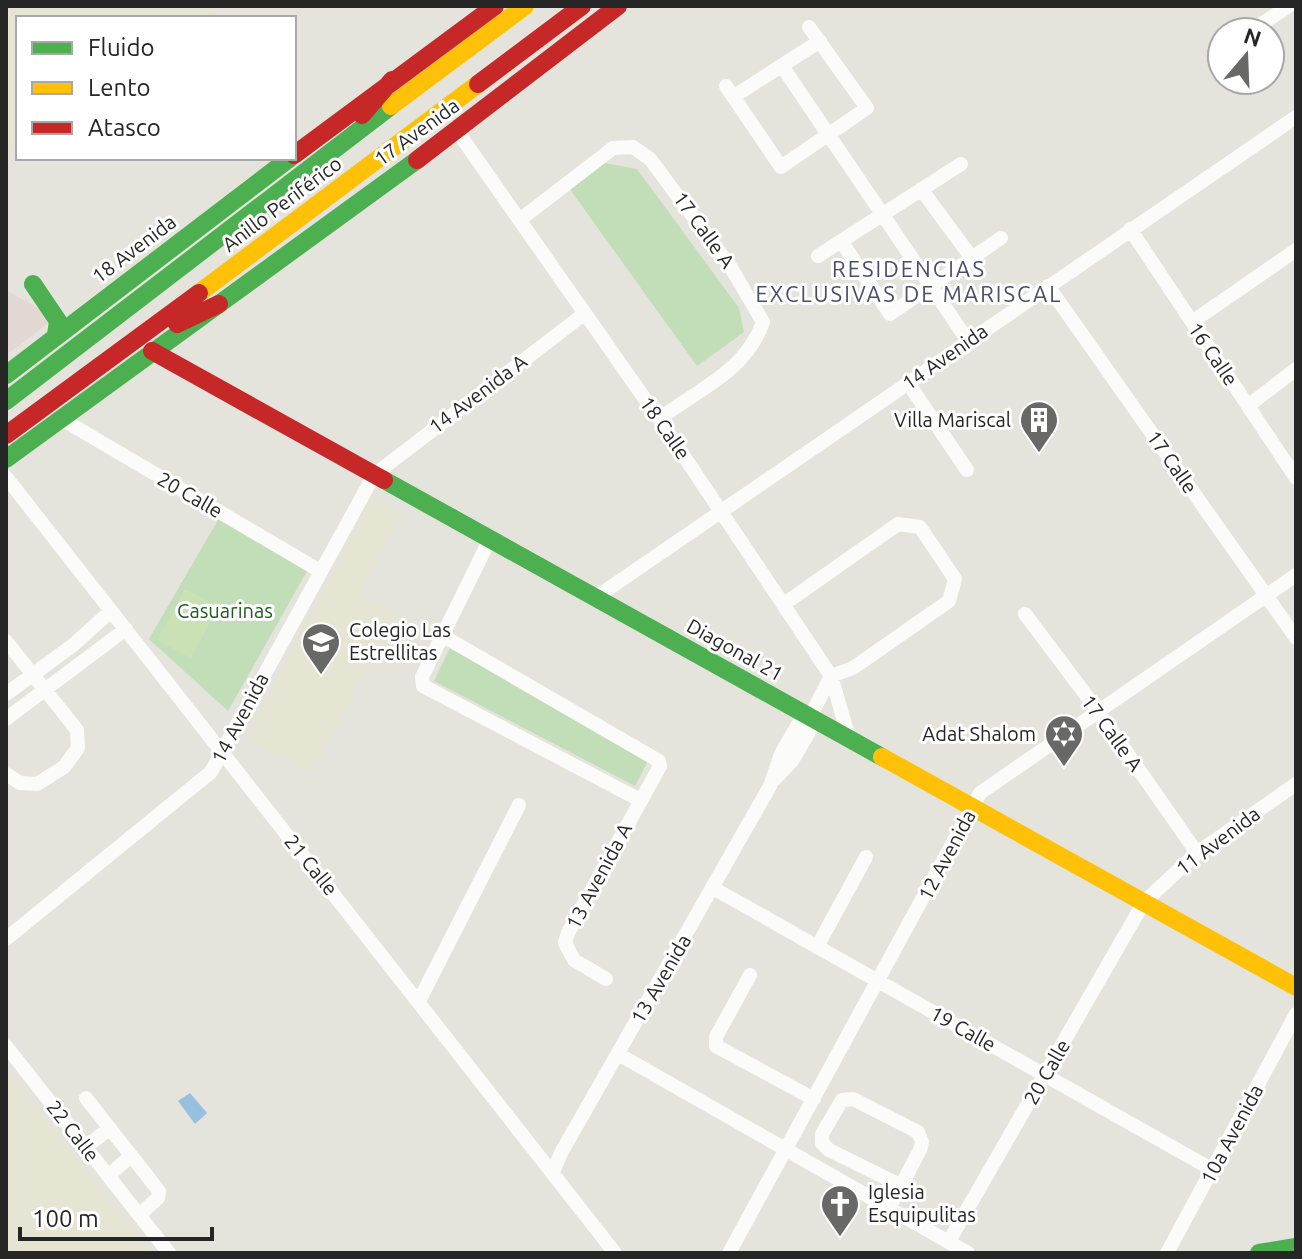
<svg xmlns="http://www.w3.org/2000/svg" width="1302" height="1259" font-family="Ubuntu,sans-serif">
<style>
.education{fill:#e6e4d2}
.medical{fill:#e2d7d2}
.green{fill:#c1deb8}
.pitch{fill:#cae1b6}
.water{fill:#97c0df}
.lines{fill:none;stroke-linecap:round;stroke-linejoin:round}
.street{stroke:#fbfbfa;stroke-width:14}
.fast{stroke:#4caf50;stroke-width:18}
.slow{stroke:#ffc107;stroke-width:18}
.jam{stroke:#c62828;stroke-width:18}
.labels{text-anchor:middle;stroke-width:6;stroke-linejoin:round;paint-order:stroke}
.street-label{font-size:20px;fill:#262626;stroke:#fff}
.poi-label{font-size:20px;fill:#262626;stroke:#fff;text-anchor:end}
.park-label{font-size:20px;fill:#225a20;stroke:#fff}
.neighbourhood-label{font-size:22px;letter-spacing:2px;fill:#4c4c71;stroke:#fff}
</style>
<rect width="100%" height="100%" fill="#e4e3dc"/>
<path class="education" d="M6 6H223L205 18H18V144L6 152Z
M372 497 403 513 360 595 396 613 312 773 247 739Z
M6 1067 149 1253H6Z"/>
<path class="medical" d="M6 290 55 318 6 355Z"/>
<path class="green" d="M605 163 637 169 739 308 744 332 697 366 569 188Z
M222 513 311 564 228 711 149 639Z
M450 648 648 761 635 786 434 681Z"/>
<path class="pitch" d="M185 589 218 607 191 658 157 640Z"/>
<path class="water" d="M190 1093 207 1113 195 1124 178 1101Z"/>
<g class="lines">
<path class="street" d="M1249 32 1289 6
M782 66 968 341
M726 86 781 167 867 108 809 27
M733 97 820 41
M457 131 659 419 831 676 849 738
M921 189 971 257
M521 219 613 148 633 147 650 159 730 266 763 322C746 371 699 389 659 419
M1130 229 1296 478
M841 241 890 314 1001 238
M818 256 961 164
M1048 286 1296 638
M1192 322 1296 250
M908 383 967 470
M1248 406 1296 369
M60 418 320 571
M6 477 615 1253
M490 539 422 677 423 686 640 800
M595 598 1296 117
M784 604 898 524 920 527 955 579 949 601 853 668 831 676 810 717
M1025 614 1098 711 1197 853
M443 636 659 761 660 766 568 933 565 943 574 960 606 979
M6 641 77 730 78 748 64 767 37 784 20 783 6 774
M6 694 72 646 111 611
M6 719 126 629
M775 779 792 761 816 720
M713 888 1213 1170
M6 939 211 772 374 475 584 314
M817 947 866 857
M750 975 716 1037V1046L814 1099
M419 1001 519 805
M6 1046 169 1253
M618 1054 968 1253
M86 1098 159 1191 158 1198 139 1215
M86 1147 110 1128
M553 1172 561 1153 770 786 781 754 804 714
M108 1176 131 1156
M889 1208 920 1150 922 1142 918 1132 853 1099 842 1100 822 1134V1143L829 1150 900 1185
M949 1241 1144 902 1197 853 1296 784
M729 1253 980 793 1296 575
M1167 1253 1296 1014"/>
<path class="fast" d="M615 8 617 6
M33 284 58 321 56 335
M6 375 290 158
M6 401 391 106
M6 459 417 160
M384 480 882 757
M1259 1253 1296 1247"/>
<path class="slow" d="M391 106 525 6
M199 293 478 84
M882 757 1296 987"/>
<path class="jam" d="M478 84 582 6
M362 115 392 80
M294 155 495 6
M417 160 618 6
M177 324 219 304
M152 351 384 480
M6 435 199 293"/>
</g>
<defs>
<symbol id="building-pin" viewBox="-11 -11 22 30"><path d="M0 17L-7.5 6A9.5 9.5 0 1 1 7.5 6Z" fill="#686866" stroke="#fff"/><path d="M-4-6H4V6H1V3H-1V6H-4ZM-2.5-4.3h1.7v1.8h-1.7ZM.8-4.3h1.7v1.8H.8ZM-2.5-1h1.7V.8h-1.7ZM.8-1h1.7V.8H.8Z" fill="#fff"/></symbol>
<symbol id="school-pin" viewBox="-11 -11 22 30"><path d="M0 17L-7.5 6A9.5 9.5 0 1 1 7.5 6Z" fill="#686866" stroke="#fff"/><path d="M0-5L7-2L0 1L-7-2ZM-4 1L0 2.5L4 1V4Q0 6-4 4Z" fill="#fff"/></symbol>
<symbol id="synagogue-pin" viewBox="-11 -11 22 30"><path d="M0 17L-7.5 6A9.5 9.5 0 1 1 7.5 6Z" fill="#686866" stroke="#fff"/><path d="M0-6.5L5.6 3.2H-5.6ZM0 6.5L5.6-3.2H-5.6Z" fill="#fff"/></symbol>
<symbol id="church-pin" viewBox="-11 -11 22 30"><path d="M0 17L-7.5 6A9.5 9.5 0 1 1 7.5 6Z" fill="#686866" stroke="#fff"/><path d="M-1.2-6h2.4v3.5h3.3v2.4h-3.3V6h-2.4V-.1h-3.3v-2.4h3.3Z" fill="#fff"/></symbol>
</defs>
<g fill-rule="evenodd">
<use href="#building-pin" x="1017" y="398" width="44" height="60"/>
<use href="#school-pin" x="299" y="620" width="44" height="60"/>
<use href="#synagogue-pin" x="1042" y="712" width="44" height="60"/>
<use href="#church-pin" x="818" y="1182" width="44" height="60"/>
</g>
<g class="labels">
<g class="street-label">
<text transform="translate(417 132) rotate(-36)" y="7">17 Avenida</text>
<text transform="translate(282 204) rotate(-37)" y="7">Anillo Periférico</text>
<text transform="translate(704 230) rotate(54)" y="7">17 Calle A</text>
<text transform="translate(134 249) rotate(-37)" y="7">18 Avenida</text>
<text transform="translate(1213 354) rotate(56)" y="7">16 Calle</text>
<text transform="translate(945 357) rotate(-35)" y="7">14 Avenida</text>
<text transform="translate(478 394) rotate(-37)" y="7">14 Avenida A</text>
<text transform="translate(665 428) rotate(55)" y="7">18 Calle</text>
<text transform="translate(1172 462) rotate(55)" y="7">17 Calle</text>
<text transform="translate(190 495) rotate(30)" y="7">20 Calle</text>
<text transform="translate(735 650) rotate(29)" y="7">Diagonal 21</text>
<text transform="translate(240 718) rotate(-62)" y="7">14 Avenida</text>
<text transform="translate(1112 733) rotate(54)" y="7">17 Calle A</text>
<text transform="translate(1218 841) rotate(-37)" y="7">11 Avenida</text>
<text transform="translate(947 855) rotate(-62)" y="7">12 Avenida</text>
<text transform="translate(311 865) rotate(51)" y="7">21 Calle</text>
<text transform="translate(599 876) rotate(-62)" y="7">13 Avenida A</text>
<text transform="translate(661 979) rotate(-60)" y="7">13 Avenida</text>
<text transform="translate(963 1029) rotate(29)" y="7">19 Calle</text>
<text transform="translate(1047 1072) rotate(-60)" y="7">20 Calle</text>
<text transform="translate(73 1131) rotate(52)" y="7">22 Calle</text>
<text transform="translate(1232 1134) rotate(-62)" y="7">10a Avenida</text>
</g>
<g class="poi-label">
<text x="1011" y="427">Villa Mariscal</text>
<text x="349" y="637" text-anchor="start">Colegio Las<tspan x="349" dy="23">Estrellitas</tspan></text>
<text x="1036" y="741">Adat Shalom</text>
<text x="868" y="1199" text-anchor="start">Iglesia<tspan x="868" dy="23">Esquipulitas</tspan></text>
</g>
<g class="park-label">
<text x="225" y="618">Casuarinas</text>
</g>
<g class="neighbourhood-label">
<text x="909" y="277">RESIDENCIAS<tspan x="909" dy="25">EXCLUSIVAS DE MARISCAL</tspan></text>
</g>
</g>
<rect width="1302" height="1259" fill="none" stroke="#262626" stroke-width="16"/>
<rect x="16" y="16" width="280" height="144" fill="#ffffff" stroke="#a8a8a8" stroke-width="2"/>
<rect x="32" y="42" width="40" height="12" fill="#4caf50" stroke="#a8a8a8" stroke-width="2"/>
<text x="88" y="56" font-size="24" fill="#262626">Fluido</text>
<rect x="32" y="82" width="40" height="12" fill="#ffc107" stroke="#a8a8a8" stroke-width="2"/>
<text x="88" y="96" font-size="24" fill="#262626">Lento</text>
<rect x="32" y="122" width="40" height="12" fill="#c62828" stroke="#a8a8a8" stroke-width="2"/>
<text x="88" y="136" font-size="24" fill="#262626">Atasco</text>
<g transform="translate(1246 56) rotate(19)"><circle r="38" fill="#ffffff" stroke="#a8a8a8" stroke-width="2"/>
<path d="M0-6L14 30L0 20L-14 30Z" fill="#686866"/>
<text y="-12" font-size="22" font-weight="bold" text-anchor="middle" fill="#262626">N</text>
</g>
<path d="M20 1227v12h192v-12" fill="none" stroke="#262626" stroke-width="4"/>
<text x="32" y="1227" font-size="24" fill="#262626" stroke="#ffffff" stroke-width="6" paint-order="stroke">100 m</text>
</svg>
